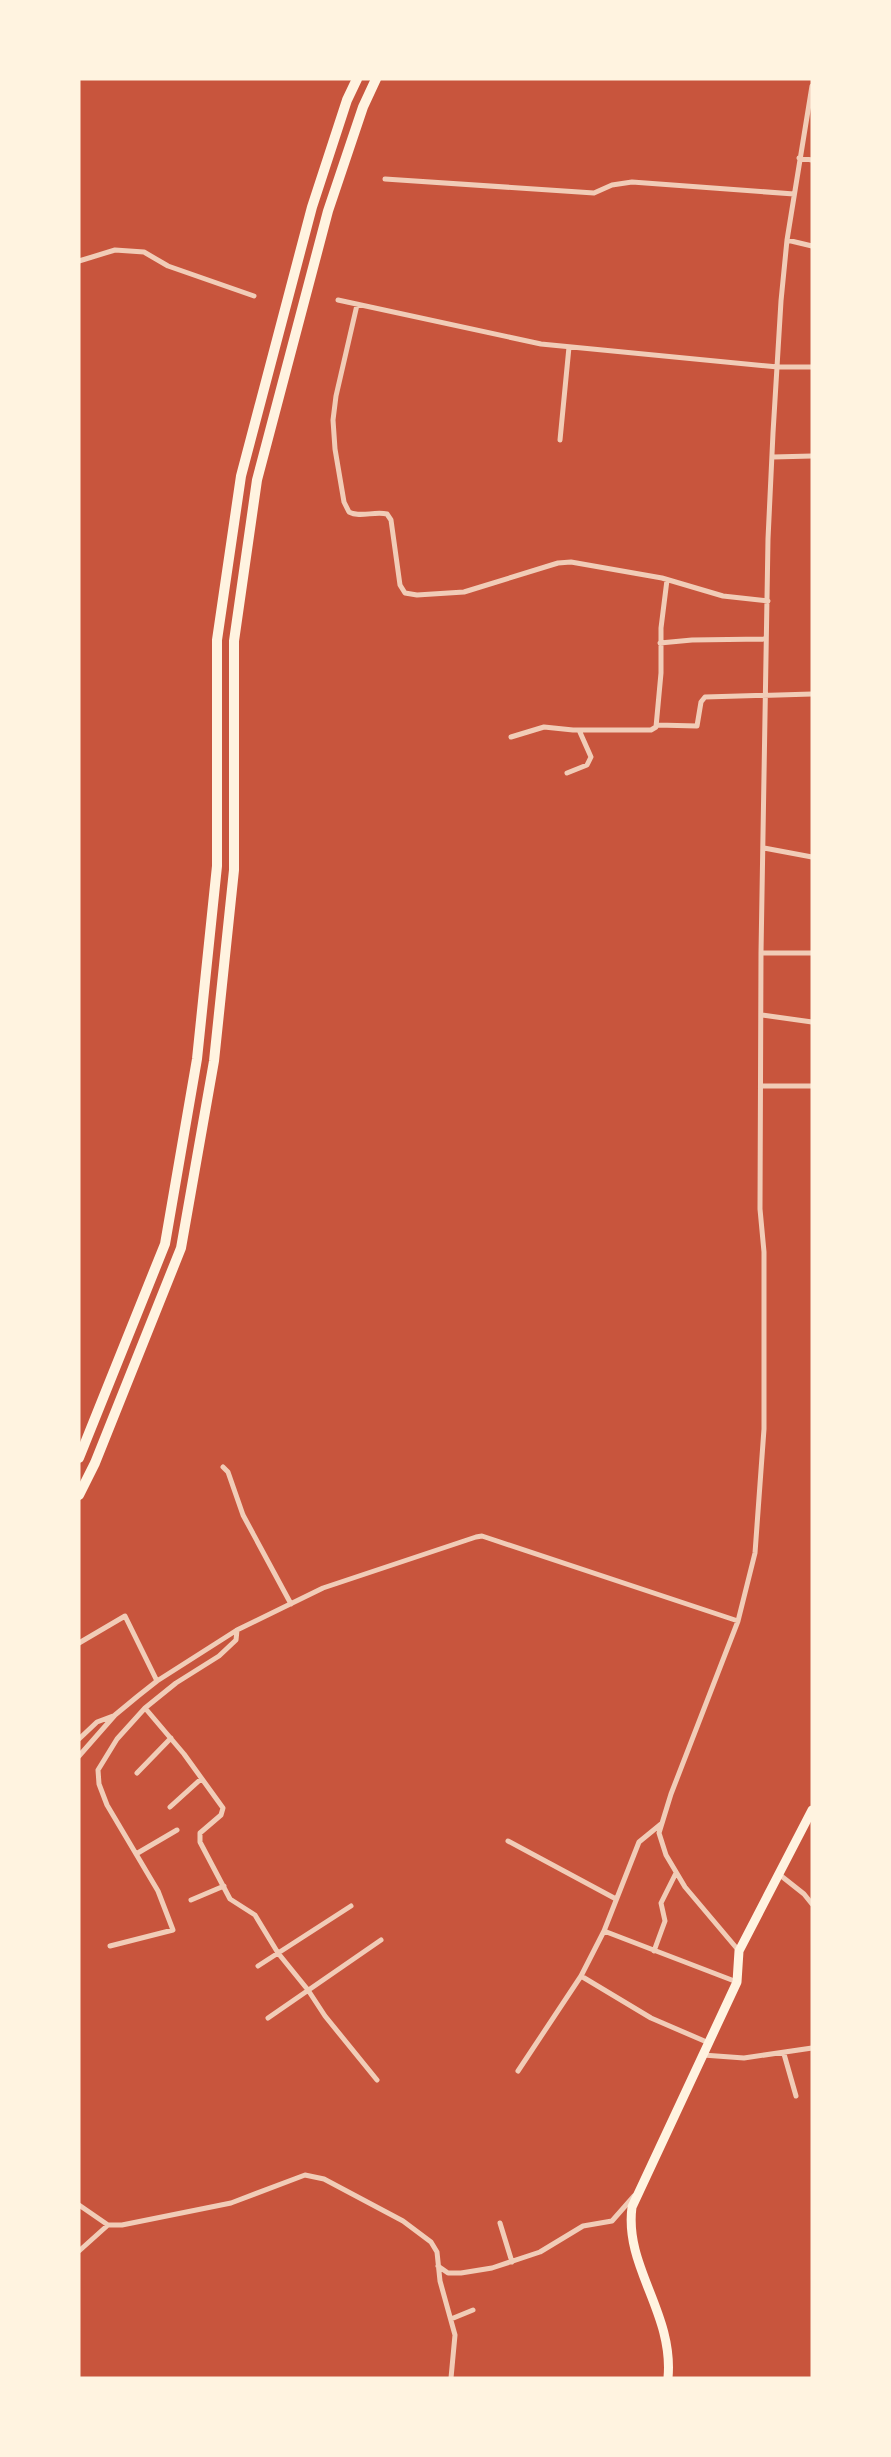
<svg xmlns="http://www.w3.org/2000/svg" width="891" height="2457" font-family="'Exo 2',sans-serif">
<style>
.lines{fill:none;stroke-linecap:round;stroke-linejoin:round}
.minor{stroke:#f1ccb7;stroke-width:5}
.trunk{stroke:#fff3e0;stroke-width:9}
.motorway{stroke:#fff3e0;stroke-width:10}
</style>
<rect width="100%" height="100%" fill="#c8553d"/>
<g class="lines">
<path class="minor" d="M799 158 812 160
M385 179 594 193 612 185 632 182 794 194
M787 240 812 246
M79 261 115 250 144 252 168 266 254 296
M338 300 541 344 778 367H812
M357 305 336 396 333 420 335 449 344 502 349 512C360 518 374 511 387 514L391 520 400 585 405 593 417 595 464 592 558 563 571 562 662 578 723 596 768 601
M560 440 569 347
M773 457 812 456
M660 643 692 640 766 639
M657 725 697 726 701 702 705 697 812 694
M511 737 544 727 573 730H651L656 727 661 673V628L667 580
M567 773 587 765 591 757 579 730
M764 848 812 857
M761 953H812
M762 1015 812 1022
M761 1086H812
M223 1467 228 1472 243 1515 291 1604
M79 1643 125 1616 157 1681
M145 1708 184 1754 223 1808 221 1815 200 1833V1842L230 1899 255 1915 278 1953 308 1990 325 2016 377 2080
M79 1739 97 1722 113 1716
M79 1756 115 1715 138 1696 157 1681 237 1630 323 1588 476 1537 482 1536 738 1621
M137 1773 171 1738
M170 1807 201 1779
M508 1841 616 1899
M136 1854 177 1830
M780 1875 804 1894 812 1904
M191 1900 224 1886
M604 1931 737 1982
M110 1946 173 1930 158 1891 107 1805 99 1784 98 1770 117 1739 145 1708 176 1683 219 1656 236 1640 237 1630
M654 1951 665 1921 661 1903 676 1873
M739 1951 685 1887 666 1855 659 1833 671 1794 738 1621 755 1553 764 1429V1252L760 1209 761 953 768 539 773 433 781 301 787 240 812 86
M258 1966 351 1906
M581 1976 651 2018 709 2043
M268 2018 381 1940
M784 2054 796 2096
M703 2055 744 2058 812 2048
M518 2071 581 1976 604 1931 639 1842 661 1824
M79 2205 108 2225H122L231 2203 305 2175 324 2179 403 2221 431 2242 437 2252 440 2281 455 2335 451 2378
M500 2223 512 2262
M79 2251 108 2225
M438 2266 448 2273H461L492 2268 540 2252 583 2226 612 2221 634 2196
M451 2319 473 2310"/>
<path class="trunk" d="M668 2378C674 2313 624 2267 632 2207L737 1982 739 1951 812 1810"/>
<path class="motorway" d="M79 1458 165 1244 197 1059 217 866V640L241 476 312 207 347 100 357 79
M79 1495 95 1463 181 1248 214 1061 234 870V641L257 480 328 211 363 107 376 79"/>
</g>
<rect width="891" height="2457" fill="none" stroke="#fff3e0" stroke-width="161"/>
</svg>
